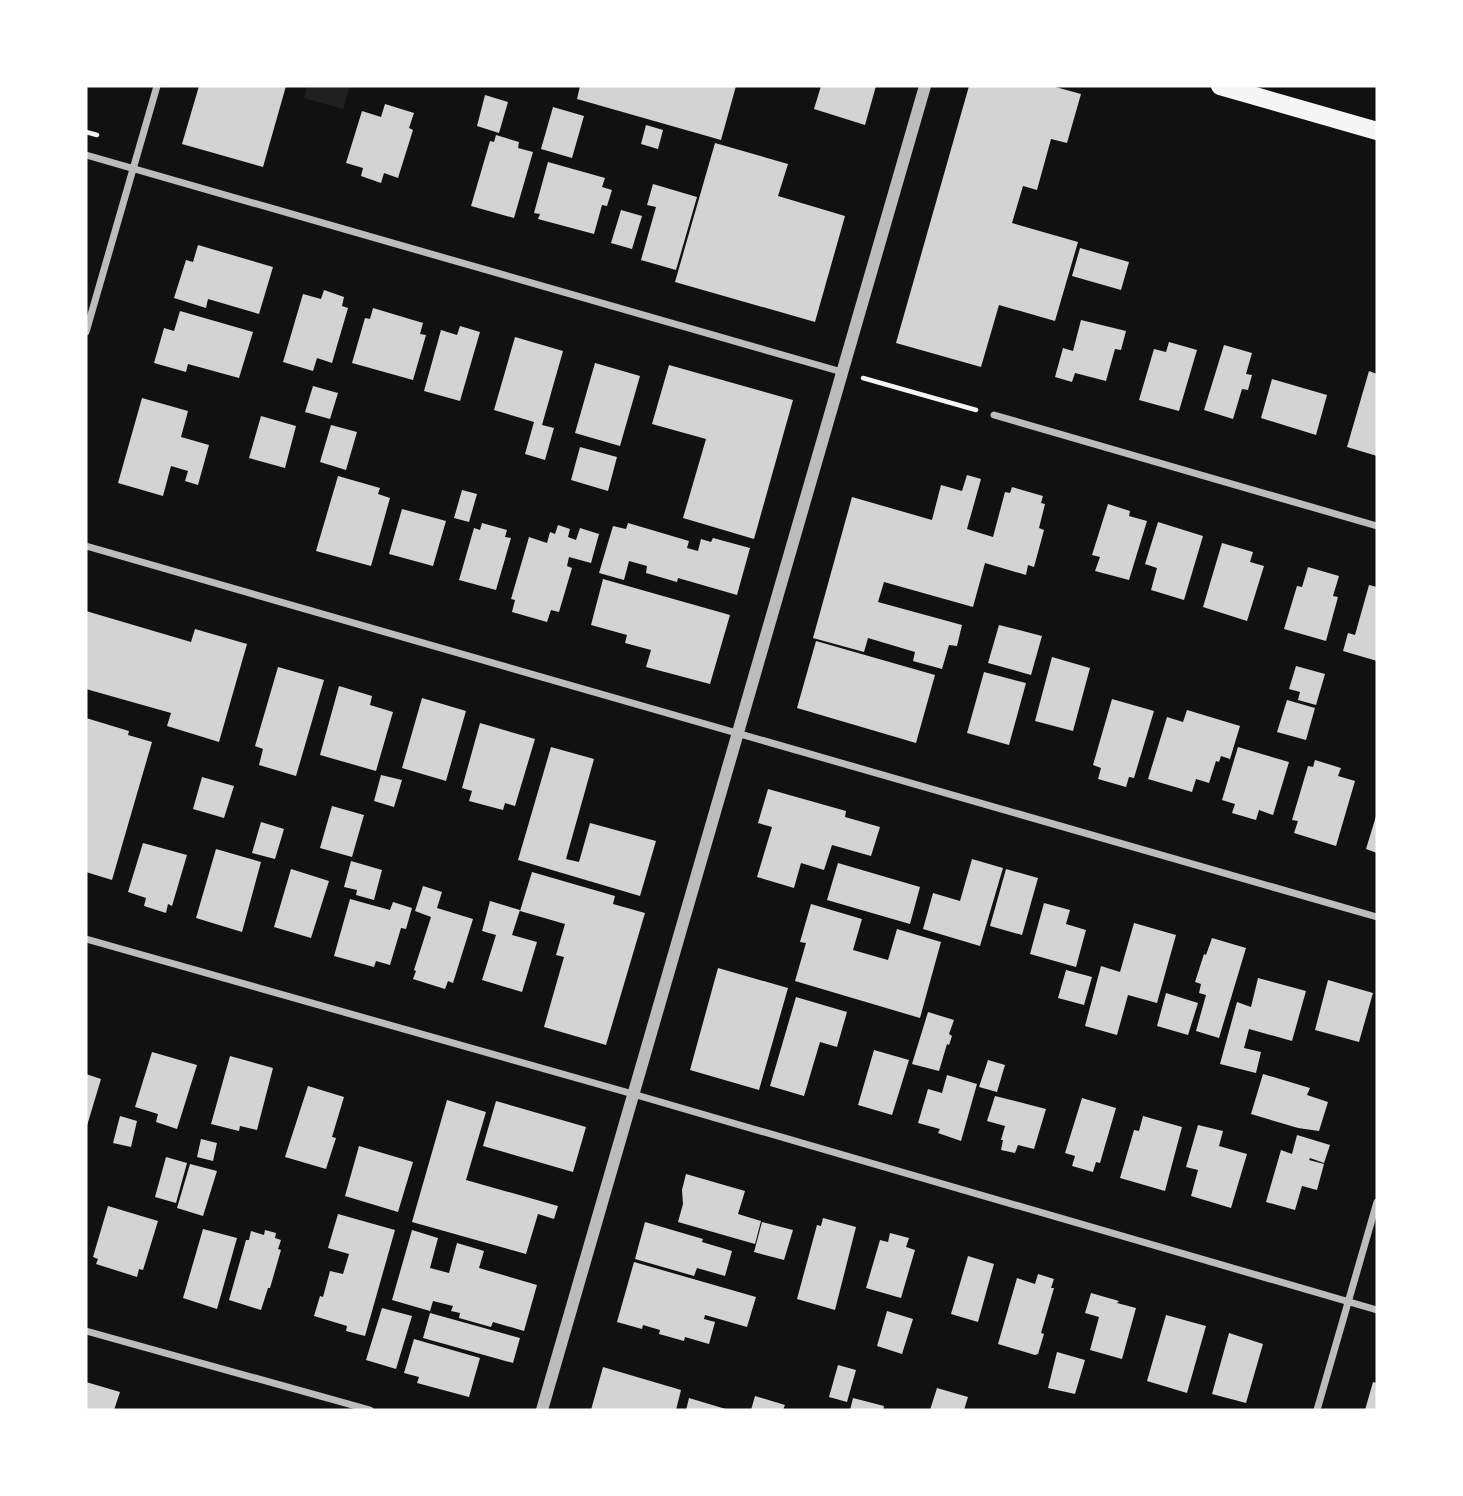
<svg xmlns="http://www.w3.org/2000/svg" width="1463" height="1496" font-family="'Public Sans',sans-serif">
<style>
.green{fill:#202020}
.building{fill:#d3d3d3}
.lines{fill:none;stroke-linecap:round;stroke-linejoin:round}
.path{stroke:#f5f5f5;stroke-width:4.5}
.minor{stroke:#bcbcbc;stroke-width:7}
.tertiary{stroke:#bcbcbc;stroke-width:12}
.primary{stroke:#f5f5f5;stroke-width:18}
</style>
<rect width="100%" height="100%" fill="#111"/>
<path class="green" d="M307 86H350L343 109 304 98Z"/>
<path class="building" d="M199 86H286L263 167 182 144Z
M580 86H736L721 140 577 99Z
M821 86H876L865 125 814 109Z
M969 86H1052L1081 94 1067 143 1051 139 1037 190 1023 186 1012 223 1078 242 1055 321 999 305 981 367 896 343Z
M485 95 508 102 499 133 477 126Z
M385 104 414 113 409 128 413 130 398 178 384 173 381 183 361 176 363 168 346 163 362 111 381 117Z
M553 107 584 116 572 158 541 149Z
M646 125 663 130 658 149 641 144Z
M496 135 519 142 518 148 533 152 514 218 471 206 490 141 494 142Z
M715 143 788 164 778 196 845 216 815 322 675 282Z
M548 162 605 178 602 187 612 190 607 206 602 205 594 234 538 219 540 214 534 213Z
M653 184 697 197 676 270 641 260 656 207 647 205Z
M621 210 642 216 632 249 611 243Z
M198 245 273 267 259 314 208 299 206 308 174 298 186 260 193 262Z
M1080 248 1129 262 1121 290 1072 276Z
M324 290 344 297 342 306 348 308 332 363 317 358 313 371 283 362 303 294 321 299Z
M373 308 423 323 420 334 426 335 413 380 352 363 365 318 370 319Z
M180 311 253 332 239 378 188 364 186 372 154 363 164 328 174 331Z
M1081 320 1126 331 1121 350 1115 349 1106 381 1075 373 1072 382 1055 377 1063 348 1073 351Z
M460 326 480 332 460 401 424 391 441 330 457 335Z
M515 337 563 351 542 425 554 428 545 460 525 454 534 422 494 410Z
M1169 342 1197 350 1179 411 1139 400 1154 349 1166 352Z
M1224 345 1252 353 1246 374 1252 375 1248 390 1242 389 1233 419 1204 410Z
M595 363 640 376 620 446 575 433Z
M669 365 793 400 754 539 683 518 706 439 652 424Z
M1369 371 1377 374V456L1347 447Z
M1272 379 1327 395 1316 435 1261 418Z
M313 386 338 393 330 419 305 412Z
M142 398 188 411 181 437 209 445 198 485 185 481 188 471 171 466 163 496 118 483Z
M261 416 296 426 285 468 249 458Z
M331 425 357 432 346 470 320 462Z
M580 447 617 457 608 491 571 480Z
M967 475 981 479 967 529 993 537 1005 492 1010 493 1012 487 1043 496 1041 503 1045 504 1039 528 1044 530 1034 567 1028 565 1026 575 985 563 973 607 884 582 878 602 962 625 957 646 949 645 942 669 913 661 915 652 868 638 864 652 813 638 852 497 932 520 941 485 962 491Z
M338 476 380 488 378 494 390 498 371 566 316 551Z
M462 490 477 494 469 522 454 518Z
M1108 504 1130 511 1129 516 1147 521 1129 580 1095 571 1100 557 1092 555Z
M402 509 446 521 433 566 389 554Z
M1158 522 1203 536 1184 600 1151 590 1157 568 1145 564Z
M482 523 507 530 505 537 511 538 496 590 459 580 474 528 480 530Z
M628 523 689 541 687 548 698 551 701 539 711 542 713 538 750 548 737 595 678 578 677 582 646 573 647 566 629 561 624 580 599 573 613 526 626 529Z
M558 525 570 529 568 537 576 540 580 528 599 534 591 563 569 557 567 566 572 568 559 612 551 610 547 622 512 612 515 600 511 599 529 537 547 543 550 532 555 534Z
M1222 543 1253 552 1250 562 1264 566 1247 621 1203 607Z
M1308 567 1339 576 1333 596 1338 597 1326 641 1284 629 1297 586 1302 587Z
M603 579 730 615 710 684 646 667 651 650 625 643 627 635 591 625Z
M1369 585 1377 587V661L1343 651 1348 633 1355 635Z
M86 611 191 642 195 629 247 644 219 742 167 726 171 713 86 689Z
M999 625 1042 636 1031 675 988 663Z
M816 641 935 675 916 743 797 708Z
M1052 657 1090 668 1073 731 1035 721Z
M1296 666 1325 674 1316 705 1298 700 1300 692 1289 689Z
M278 667 324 680 296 776 259 765 263 749 255 746Z
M984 672 1026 683 1009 745 967 733Z
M339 686 372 696 370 705 393 712 376 771 320 755Z
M422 698 466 711 446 781 402 768Z
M1112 699 1154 711 1134 778 1129 777 1126 787 1098 779 1101 768 1093 765Z
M1287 700 1315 708 1306 740 1277 732Z
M1187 710 1240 726 1230 759 1221 756 1219 762 1216 761 1209 783 1196 779 1192 792 1148 779 1167 717 1183 722Z
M86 718 129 731 128 735 152 742 112 880 86 872Z
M480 723 535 739 515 806 505 803 503 810 469 801 472 791 462 788Z
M551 747 594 759 566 859 579 862 590 823 656 841 640 896 518 860Z
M1238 747 1289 762 1273 815 1259 810 1256 820 1232 813 1235 804 1222 800Z
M1315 760 1341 768 1338 776 1355 781 1336 846 1294 833 1298 821 1292 820 1308 766 1313 767Z
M381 775 402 780 394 807 374 801Z
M202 777 234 786 224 818 193 809Z
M768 789 846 811 845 817 880 827 871 856 832 845 824 870 801 863 794 888 757 877 772 827 758 823Z
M332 806 364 815 352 857 320 848Z
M1377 813V853L1366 849Z
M261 822 284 829 275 859 252 853Z
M143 843 187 855 172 906 168 904 166 913 144 906 146 898 128 892Z
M216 849 261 862 242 932 196 918Z
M972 859 1003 868 980 946 923 929 933 893 960 901Z
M351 861 382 870 374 900 356 895 357 890 344 887Z
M838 863 920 887 910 924 827 900Z
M291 869 329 881 311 938 274 927Z
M1006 869 1038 878 1022 935 990 926Z
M532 872 615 896 613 904 645 913 606 1045 544 1027 564 957 556 955 565 924 520 911Z
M423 886 442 892 437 908 473 919 453 983 448 981 445 989 413 979 416 971 414 970 431 917 415 911Z
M350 899 390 910 393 902 412 908 406 929 401 928 390 965 376 961 374 967 334 956Z
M490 901 520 910 512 935 537 942 522 992 482 980 496 935 482 931Z
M1044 903 1070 910 1066 924 1086 930 1076 967 1030 954Z
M811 904 862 919 853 950 888 960 897 929 941 942 920 1018 795 981 806 943 800 942Z
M1134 923 1176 935 1157 1003 1128 995 1117 1035 1085 1026 1101 966 1120 972Z
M1212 938 1246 948 1219 1038 1196 1031 1206 995 1199 993 1201 984 1195 982 1204 954 1206 955Z
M718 968 788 988 759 1090 690 1070Z
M1066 970 1092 977 1084 1005 1058 998Z
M1258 978 1306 991 1292 1041 1249 1029 1244 1048 1261 1052 1256 1073 1220 1064 1237 1002 1251 1007Z
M1328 980 1373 993 1359 1042 1315 1030Z
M1166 993 1198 1003 1188 1035 1157 1026Z
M796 997 847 1012 837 1047 820 1042 804 1096 770 1086Z
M928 1012 954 1020 949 1034 952 1036 949 1045 947 1044 939 1071 912 1064Z
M874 1050 909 1060 892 1115 858 1105Z
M152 1052 197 1065 177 1129 156 1122 158 1114 135 1107Z
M230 1056 273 1068 257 1130 240 1126 239 1131 211 1124Z
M988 1060 1005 1065 997 1092 979 1087Z
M86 1074 101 1079 86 1129Z
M1263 1074 1310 1088 1307 1095 1328 1102 1319 1131 1298 1128 1251 1114Z
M947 1075 977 1084 961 1141 938 1133 940 1129 918 1123 928 1089 942 1093Z
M308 1086 344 1097 332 1137 336 1138 326 1169 285 1157Z
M995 1096 1046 1109 1034 1149 1018 1145 1015 1153 1001 1150 1003 1140H1001L1005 1126 987 1121Z
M1082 1098 1116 1108 1100 1163 1096 1162 1093 1172 1072 1166 1075 1156 1065 1153Z
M447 1100 486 1112 466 1180 558 1206 554 1219 538 1214 526 1254 412 1222Z
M496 1101 586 1127 573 1172 483 1146Z
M120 1116 137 1121 131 1147 113 1143Z
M1143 1116 1182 1127 1165 1191 1120 1178 1134 1130 1139 1131Z
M1198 1125 1223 1131 1219 1146 1247 1154 1231 1208 1191 1196 1198 1170 1186 1167Z
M1297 1135 1330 1145 1324 1163 1310 1158 1309 1160 1324 1164 1317 1190 1302 1186 1295 1210 1266 1202 1281 1150 1292 1154Z
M201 1139 217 1143 213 1161 197 1157Z
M359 1146 413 1162 398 1212 345 1196Z
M166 1157 187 1163 176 1203 155 1197Z
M190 1164 217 1171 203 1216 177 1208Z
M686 1174 745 1191 738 1214 761 1221 755 1244 678 1222 683 1204 682 1190Z
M108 1206 158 1221 143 1270 139 1269 137 1277 96 1264 98 1259 93 1257Z
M338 1214 395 1230 365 1336 346 1331 347 1326 314 1316 320 1296 323 1297 330 1271 343 1274 349 1254 328 1248Z
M823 1218 856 1227 835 1310 797 1299 817 1225 821 1226Z
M645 1222 703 1239 702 1242 732 1251 725 1276 697 1268 694 1276 635 1259Z
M762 1222 793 1230 784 1260 754 1252Z
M203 1229 237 1238 217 1309 183 1298Z
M265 1230 276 1233 275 1238 281 1240 278 1249 281 1250 270 1288H268L261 1310 229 1300 246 1240H249L251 1231 264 1235Z
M412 1230 438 1238 430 1268 449 1273 457 1243 484 1251 479 1268 537 1285 524 1331 493 1322 491 1327 459 1318 460 1313 451 1311 453 1306 433 1301 430 1311 392 1300Z
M890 1233 909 1238 906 1247 915 1250 901 1298 866 1288 880 1240 888 1242Z
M968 1256 994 1264 978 1322 951 1314Z
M634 1262 756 1297 747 1327 705 1315 704 1319 715 1322 709 1344 685 1337 684 1341 659 1334 660 1330 643 1325 642 1329 617 1322Z
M1038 1274 1054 1279 1051 1288H1054L1041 1333 1044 1334 1038 1354 1035 1355 998 1344 1017 1278 1035 1284Z
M1091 1293 1119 1301 1117 1303 1136 1308 1122 1359 1090 1350 1099 1317 1085 1313Z
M382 1308 412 1316 396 1369 366 1360Z
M887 1311 913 1319 902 1354 877 1346Z
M430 1313 520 1338 513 1363 423 1338Z
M1166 1315 1206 1326 1187 1393 1147 1381Z
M1229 1333 1263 1344 1246 1403 1212 1394Z
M414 1339 480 1358 469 1397 417 1383 419 1377 404 1373Z
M1057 1352 1085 1360 1075 1394 1048 1388Z
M838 1365 856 1370 847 1402 829 1397Z
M603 1367 681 1390 676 1410H591Z
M86 1382 120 1392 114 1410H86Z
M1373 1382 1377 1383V1410H1365Z
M937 1388 968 1397 964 1410H930Z
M755 1396 785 1405 783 1410H751Z
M689 1398 729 1410H686Z
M853 1398 884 1406 883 1410H850Z"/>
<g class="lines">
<path class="path" d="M86 132 97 135
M863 378 976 410"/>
<path class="minor" d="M86 155 842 372
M86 332 157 86
M994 415 1377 526
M86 546 1377 917
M86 939 633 1094 1377 1310
M86 1331 370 1410
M1317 1410 1377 1202"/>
<path class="tertiary" d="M542 1410 925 86"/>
<path class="primary" d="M1220 86 1377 131"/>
</g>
<rect width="1463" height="1496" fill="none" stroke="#ffffff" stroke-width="175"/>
</svg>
